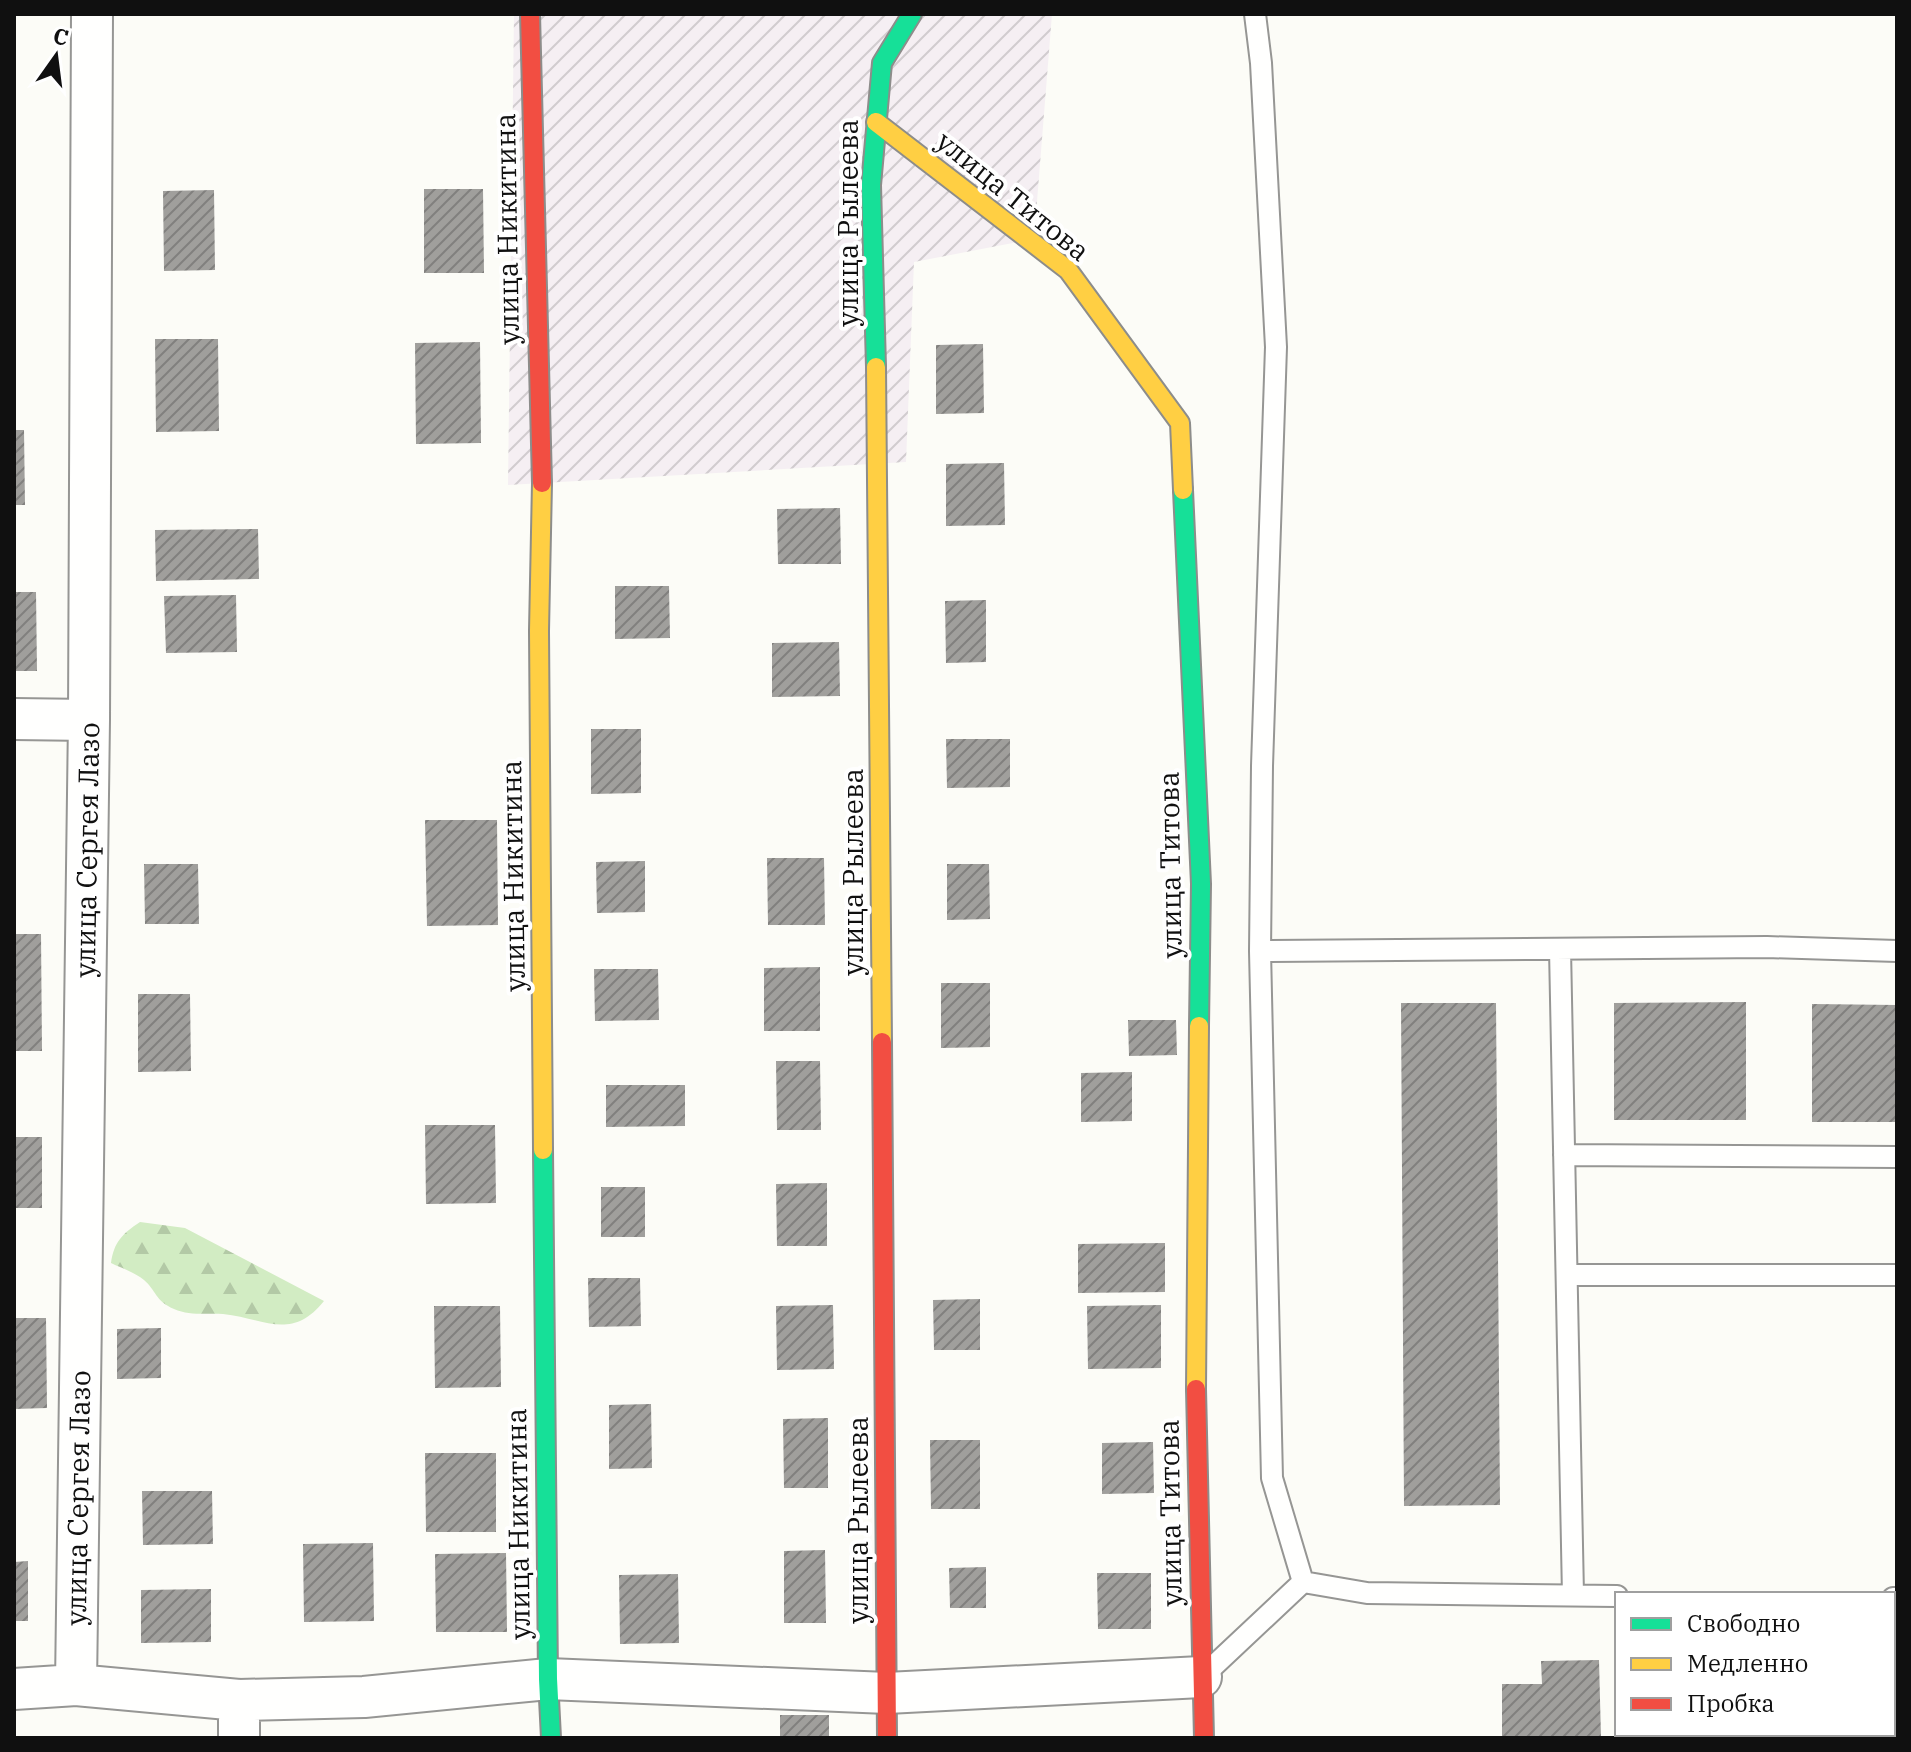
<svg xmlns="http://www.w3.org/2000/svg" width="1911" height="1752" font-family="'IBM Plex Serif',serif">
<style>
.industrial{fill:url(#industrial-furrows)}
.forest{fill:url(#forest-firs)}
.building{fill:url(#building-hatch)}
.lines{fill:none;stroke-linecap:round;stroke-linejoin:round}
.lane-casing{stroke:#969694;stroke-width:24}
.street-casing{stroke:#969694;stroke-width:44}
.fast-casing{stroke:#8d8d8b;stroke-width:22}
.slow-casing{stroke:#8d8d8b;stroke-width:22}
.jam-casing{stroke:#8d8d8b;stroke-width:22}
.lane{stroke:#fffffe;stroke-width:20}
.street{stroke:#fffffe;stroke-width:40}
.fast{stroke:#16e098;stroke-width:18}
.slow{stroke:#ffcf43;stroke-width:18}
.jam{stroke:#f24e42;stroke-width:18}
.labels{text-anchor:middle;stroke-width:8;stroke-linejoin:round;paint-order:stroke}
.street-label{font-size:28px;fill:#101010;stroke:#fff}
</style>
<defs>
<pattern id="industrial-furrows" width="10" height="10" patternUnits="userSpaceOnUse" patternTransform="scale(2)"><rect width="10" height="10" fill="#f5eff3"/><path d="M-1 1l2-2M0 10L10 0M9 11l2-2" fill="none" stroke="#d1cccf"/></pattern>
<pattern id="forest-firs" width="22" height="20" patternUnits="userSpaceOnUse" patternTransform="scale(2)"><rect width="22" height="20" fill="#d2ecc3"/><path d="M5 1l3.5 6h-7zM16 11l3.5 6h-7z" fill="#b3c9a6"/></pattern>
<pattern id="building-hatch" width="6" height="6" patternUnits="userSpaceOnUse" patternTransform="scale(2)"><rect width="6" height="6" fill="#a09f9c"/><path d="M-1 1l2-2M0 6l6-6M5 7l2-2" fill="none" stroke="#81807e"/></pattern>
</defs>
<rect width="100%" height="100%" fill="#fcfcf7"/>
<path class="industrial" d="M514 14H1052L1034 239 914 262 906 462 508 485Z"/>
<path class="forest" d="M140 1222 185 1228 324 1301C291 1342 264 1318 223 1314 206 1313 190 1316 174 1309 155 1301 156 1290 144 1280 136 1273 121 1268 111 1263 114 1242 122 1234 140 1222Z"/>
<path class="building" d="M424 189H483L484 273H424Z
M214 190 215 270 164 271 163 191Z
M155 339H218L219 431 156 432Z
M480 342 481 443 416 444 415 343Z
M983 344 984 413 936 414V345Z
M14 430H24L25 505H14Z
M1004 463 1005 525 946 526V464Z
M840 508 841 564H778L777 509Z
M258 529 259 579 156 581 155 530Z
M615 586H669L670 638 615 639Z
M14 592H36L37 671H14Z
M236 595 237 652 166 653 164 596Z
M986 600V662L946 663 945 601Z
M839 642 840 696 772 697V643Z
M591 729H641V793L591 794Z
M946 739H1010V787L947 788Z
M425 820H497L498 925 427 926Z
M767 858H824L825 925H768Z
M645 861V912L597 913 596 862Z
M144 864H198L199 924H145Z
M947 864H989L990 919 947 920Z
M14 934H41L42 1051H14Z
M820 967V1031H764V968Z
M594 969H658L659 1020 595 1021Z
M941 983H990V1047L941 1048Z
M138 994H190L191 1071 138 1072Z
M1746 1002V1120H1614V1003Z
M1401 1003H1496L1500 1505 1404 1506Z
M1812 1004 1897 1005V1122H1812Z
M1128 1020H1176L1177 1055 1129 1056Z
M776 1061H820L821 1130H777Z
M1132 1072V1121L1081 1122V1073Z
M606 1085H685V1126L606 1127Z
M425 1125H495L496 1203 426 1204Z
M14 1137H42V1208H14Z
M827 1183V1246H777L776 1184Z
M601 1187H645V1237H601Z
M1165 1243V1292L1078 1293V1244Z
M588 1278H640L641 1326 589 1327Z
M980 1299V1350H934L933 1300Z
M833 1305 834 1369 777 1370 776 1306Z
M1161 1305V1368L1088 1369 1087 1306Z
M434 1306H500L501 1387 435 1388Z
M14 1318H46L47 1408 14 1409Z
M161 1328V1378L117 1379V1329Z
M651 1404 652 1468 609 1469V1405Z
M828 1418V1488H784L783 1419Z
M930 1440H980V1509H931Z
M1153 1442 1154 1493 1102 1494V1443Z
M425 1453H496V1532H426Z
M142 1491H212L213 1544 143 1545Z
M373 1543 374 1621 304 1622 303 1544Z
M825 1550 826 1623H784V1551Z
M506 1553 507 1632H436L435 1554Z
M28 1561V1621H14V1562Z
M986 1567V1608H950L949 1568Z
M1097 1573H1151V1629H1098Z
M678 1574 679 1643 620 1644 619 1575Z
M211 1589V1642L141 1643V1590Z
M1599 1660 1601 1738H1502V1684H1542L1541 1661Z
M780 1715H829V1738H780Z"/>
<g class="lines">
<defs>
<path id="lane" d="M1255 14 1261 63 1276 347 1262 766 1260 951 1272 1478 1303 1582
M1560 949 1573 1595
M1260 951 1767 947 1897 951
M1564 1155 1897 1157
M1567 1275H1897
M1303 1582 1367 1593 1617 1596
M1893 1598H1897
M1204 1675 1303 1582"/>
<path id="street" d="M14 719 89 720
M76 1685 89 720 92 14
M14 1689 76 1685 239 1700V1738
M239 1700 364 1697 548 1679 887 1693 1201 1677"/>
<path id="fast" d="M876 367 871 185 882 63 912 14
M1183 490 1201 884 1199 1026
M543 1150 548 1679 551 1738"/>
<path id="slow" d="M876 122 1068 270 1180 423 1183 490
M876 367 882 1042
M542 483 539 631 543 1150
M1196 1389 1199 1026"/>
<path id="jam" d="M530 14 542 483
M882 1042 887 1738
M1196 1389 1204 1738"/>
</defs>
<use href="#lane" class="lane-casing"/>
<use href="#street" class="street-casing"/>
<use href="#fast" class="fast-casing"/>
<use href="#slow" class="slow-casing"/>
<use href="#jam" class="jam-casing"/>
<use href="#lane" class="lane"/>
<use href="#street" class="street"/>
<use href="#fast" class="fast"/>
<use href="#slow" class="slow"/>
<use href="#jam" class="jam"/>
</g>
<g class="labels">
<g class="street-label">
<text transform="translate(1013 196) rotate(39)" y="10">улица Титова</text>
<text transform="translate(848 223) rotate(-90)" y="10">улица Рылеева</text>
<text transform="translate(507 229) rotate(-91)" y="10">улица Никитина</text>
<text transform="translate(87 850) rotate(-89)" y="10">улица Сергея Лазо</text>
<text transform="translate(1170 865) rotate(-91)" y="10">улица Титова</text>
<text transform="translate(853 872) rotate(-90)" y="10">улица Рылеева</text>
<text transform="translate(513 876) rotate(-91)" y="10">улица Никитина</text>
<text transform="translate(78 1498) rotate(-89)" y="10">улица Сергея Лазо</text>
<text transform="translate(1170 1513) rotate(-91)" y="10">улица Титова</text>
<text transform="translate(858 1520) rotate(-90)" y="10">улица Рылеева</text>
<text transform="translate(518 1524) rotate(-91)" y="10">улица Никитина</text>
</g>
</g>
<rect width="1911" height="1752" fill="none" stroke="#101010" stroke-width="32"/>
<rect x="1615" y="1592" width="280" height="144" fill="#ffffff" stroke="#9f9f9f" stroke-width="2"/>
<rect x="1631" y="1618" width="40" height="12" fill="#16e098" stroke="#9f9f9f" stroke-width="2"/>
<text x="1687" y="1632" font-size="24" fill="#101010">Свободно</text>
<rect x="1631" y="1658" width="40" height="12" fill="#ffcf43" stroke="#9f9f9f" stroke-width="2"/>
<text x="1687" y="1672" font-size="24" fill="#101010">Медленно</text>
<rect x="1631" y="1698" width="40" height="12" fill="#f24e42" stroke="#9f9f9f" stroke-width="2"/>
<text x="1687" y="1712" font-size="24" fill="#101010">Пробка</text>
<g transform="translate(56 56) rotate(14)" stroke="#ffffff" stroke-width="6" paint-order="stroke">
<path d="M0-6L14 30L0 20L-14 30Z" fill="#101010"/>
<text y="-12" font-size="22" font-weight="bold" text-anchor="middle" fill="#101010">С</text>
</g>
</svg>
